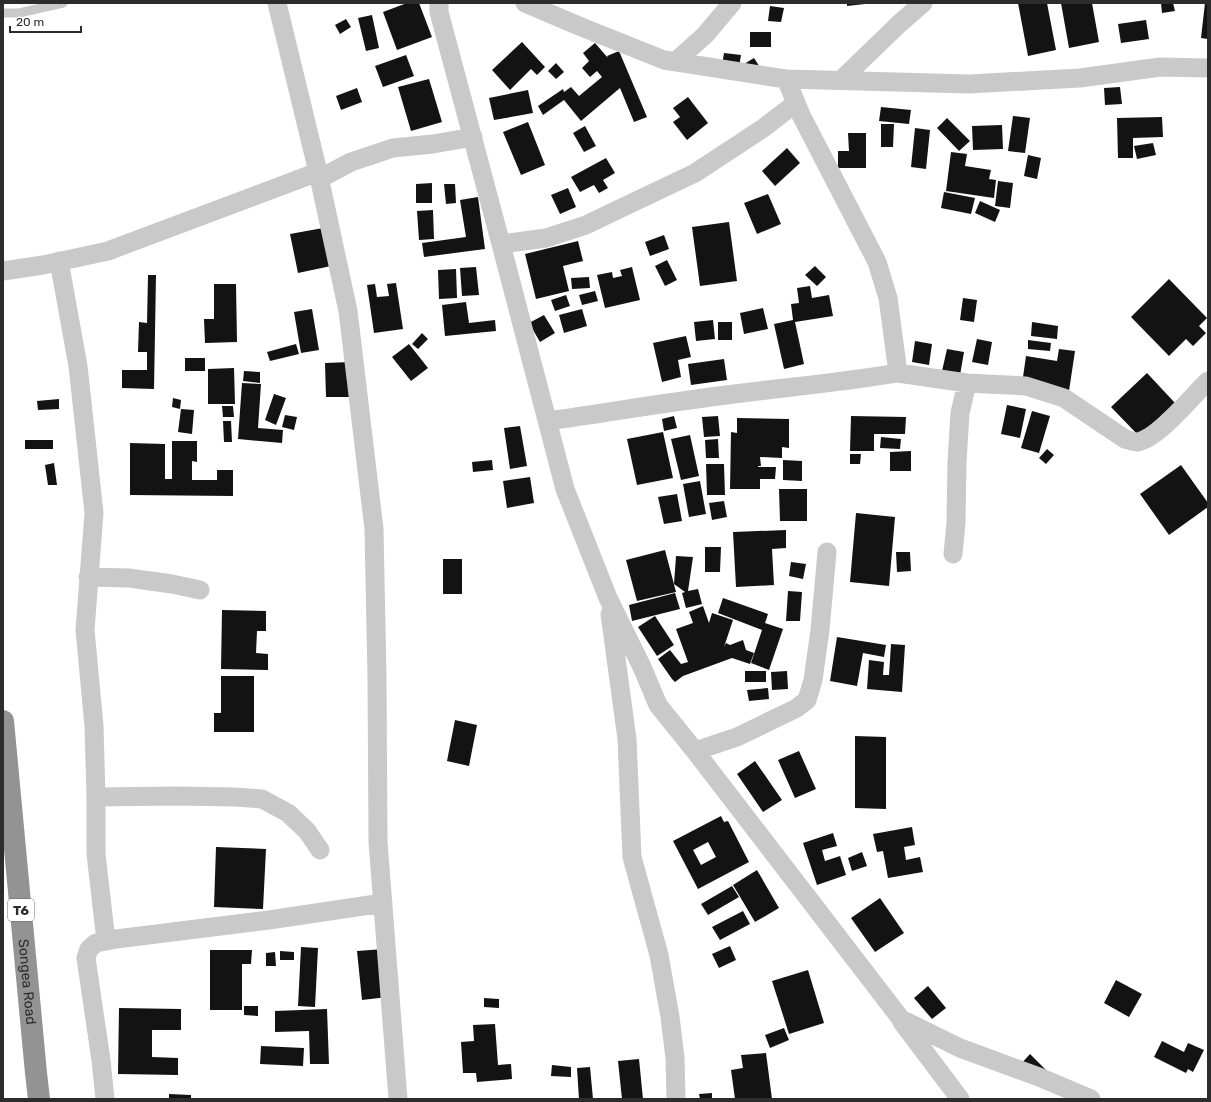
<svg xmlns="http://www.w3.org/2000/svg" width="1211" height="1102" font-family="Rubik,sans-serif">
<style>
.building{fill:#131313;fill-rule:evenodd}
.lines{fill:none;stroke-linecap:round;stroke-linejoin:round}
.lane{stroke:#c9c9c9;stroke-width:9}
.street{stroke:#c9c9c9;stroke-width:19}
.highway{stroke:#939393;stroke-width:22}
.labels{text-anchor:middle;stroke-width:4;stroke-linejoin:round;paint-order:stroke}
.shield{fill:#fff;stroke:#6b6b6b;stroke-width:1}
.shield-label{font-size:13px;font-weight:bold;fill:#2c2c2c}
.street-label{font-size:14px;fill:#2c2c2c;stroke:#fff}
</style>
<rect width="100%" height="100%" fill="#fff"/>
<path class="building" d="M407 3H419L432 37 397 50 383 12Z
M847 3H865V4L847 6Z
M1018 3H1047L1056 50 1028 56Z
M1061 3H1092L1099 42 1069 48Z
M1161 3H1173L1175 11 1162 13Z
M1205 3H1208V39L1201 38Z
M770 6 784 8 781 22 768 21Z
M372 15 379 48 366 51 358 18Z
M346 19 351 27 340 34 335 25Z
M1146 20 1149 39 1121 43 1118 24Z
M750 32H771V47H750Z
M522 42 545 67 537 75 531 69 510 90 492 70Z
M595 43 608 58 607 56 619 51 647 117 634 122 620 88 581 121 564 100 543 115 538 106 563 89 564 92 571 87 579 96 602 77 597 71 590 77 582 68 589 61 583 53Z
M724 53 741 55 739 67 722 65Z
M406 55 414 76 383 87 375 66Z
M754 58 763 72 744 64Z
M556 63 564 72 556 79 548 71Z
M429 79 442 122 411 131 398 87Z
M1120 87 1122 104 1105 105 1104 88Z
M357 88 362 102 341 110 336 96Z
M528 90 533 113 494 120 489 98Z
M688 97 708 123 687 140 673 122 680 117 673 108Z
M881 107 911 110 909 124 879 121Z
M1013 116 1030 118 1025 153 1008 151Z
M1162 117 1163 137 1133 138V158H1118L1117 118Z
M947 118 970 141 959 151 937 128Z
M528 122 545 165 521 175 503 132Z
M881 124H894L893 147H881Z
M1002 125 1003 149 973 150 972 126Z
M585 126 596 146 584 152 573 133Z
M915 128 930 130 926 169 911 167Z
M848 133H866V168H838V151H849Z
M1153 143 1156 155 1137 159 1134 146Z
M787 148 800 163 775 186 762 171Z
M951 152 967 154 965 166 991 170 989 179 996 180 994 198 946 191Z
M1028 155 1041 158 1037 179 1024 176Z
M606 158 615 173 603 180 608 188 599 193 594 185 580 192 571 177Z
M998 181 1013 183 1010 208 995 206Z
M432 183V203H416V184Z
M444 184H455L456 203 446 204Z
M568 188 576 207 560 214 551 195Z
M944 192 975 198 971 214 941 208Z
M768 194 781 224 757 234 744 203Z
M478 197 485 249 424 257 422 243 466 237 460 200Z
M980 201 1000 210 995 222 975 213Z
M433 210 434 239 419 240 417 211Z
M729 222 737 281 700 286 692 227Z
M323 228 331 266 298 273 290 234Z
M664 235 669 249 650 256 645 242Z
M578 241 583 261 563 266 569 291 536 299 525 254Z
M667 260 677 280 665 286 655 266Z
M815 266 826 277 817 286 805 275Z
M476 267 479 295 462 296 460 268Z
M632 267 640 300 605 308 597 275 612 272 613 278 622 276 620 270Z
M456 269 457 298 439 299 438 270Z
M148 275H156L154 389 122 388V370H147V352H138L139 322 147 323Z
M589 277 590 288 572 289 571 278Z
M1169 279 1207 318 1199 326 1206 333 1193 346 1186 339 1169 356 1131 317Z
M396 283 403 329 374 333 367 285 375 284 377 297 389 296 387 284Z
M214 284H236L237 342 205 343 204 319H214Z
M810 286 812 298 829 295 833 316 795 322 804 364 784 369 774 324 793 320 791 304 799 303 797 288Z
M595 291 598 301 582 305 579 295Z
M566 295 570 306 555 311 551 300Z
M963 298 977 300 974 322 960 320Z
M466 302 469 323 495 320 496 331 445 336 442 305Z
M763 308 768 329 744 334 740 313Z
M312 309 319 350 301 353 294 312Z
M582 309 587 326 564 333 559 315Z
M544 315 555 333 540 342 529 323Z
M713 320 715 339 696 341 694 322Z
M718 322H732V340H718Z
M1032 322 1058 326 1057 339 1031 336Z
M422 333 428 339 418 349 412 344Z
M686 336 691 357 678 360 681 377 662 382 653 343Z
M977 339 992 342 988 365 972 362Z
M1028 340 1051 343 1050 351 1028 349Z
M915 341 932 344 929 365 912 362Z
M296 344 299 354 270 361 267 352Z
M409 344 428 368 411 381 392 357Z
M947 349 964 352 960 375 942 371Z
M1059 349 1075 351 1069 391 1022 384 1026 356 1057 361Z
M185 358H205V371H185Z
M724 359 727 380 691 385 688 364Z
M351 362 352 397H326L325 363Z
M234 368 235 404H208V369Z
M244 371 260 372V383L243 381Z
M1147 373 1175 403 1139 436 1111 407Z
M242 383 261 384 258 428 283 430 282 443 238 439Z
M274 394 286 398 276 425 265 420Z
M173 398 181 400 180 409 172 407Z
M59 399V409L38 410 37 401Z
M1007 405 1026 409 1020 438 1001 434Z
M222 406H233L234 417H223Z
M181 409 194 410 192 434 178 432Z
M1032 411 1050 416 1039 453 1021 448Z
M285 415 297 417 294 430 282 427Z
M674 416 677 428 664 431 662 419Z
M718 416 720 436 704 437 702 417Z
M851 416 906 417 905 434H874V451H850Z
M737 418 789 419V448L782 447V458L760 457 761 466H758V467H776L775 479H760V489H730L731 432 737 433Z
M223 421H231L232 442H224Z
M520 426 527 466 510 469 504 428Z
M663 432 673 478 637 485 627 439Z
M690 435 699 476 681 480 671 439Z
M881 437 901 439 900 449 880 448Z
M718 439 719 458H706L705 440Z
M25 440H53V449H25Z
M172 441H197V462L192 461V480H217V470H233V496L130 495V443L165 444V479H172Z
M1047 449 1054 455 1046 464 1039 458Z
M911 451V471H890V452Z
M850 454H861L860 464H850Z
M492 460 493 470 473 472 472 462Z
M783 460 802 461V481L783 480Z
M54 463 57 485H48L45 465Z
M706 464H724L725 495H707Z
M1181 465 1208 503V507L1169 535 1140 494Z
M530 477 534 503 507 508 503 481Z
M700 481 706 514 689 517 683 484Z
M779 489H807V521H780Z
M677 494 682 521 664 524 658 497Z
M724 501 727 517 712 520 709 503Z
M856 513 895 517 889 586 850 582Z
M786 530V548L772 549 774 585 736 587 733 532Z
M705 547H721L720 572H705Z
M665 550 676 592 637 601 626 560Z
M896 552H910L911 571 897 572Z
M676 556 693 557 688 591 698 589 702 604 686 608 682 593 685 592 674 584Z
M443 559H462V594H443Z
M791 562 806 564 803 579 789 576Z
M788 591 802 592 800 621H786Z
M675 593 680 609 632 621 629 605Z
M723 598 768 614 765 623 783 629 769 670 751 663 762 630 718 613Z
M703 606 709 623 712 613 733 620 724 647 726 643 730 645 743 640 746 650 754 653 750 664 732 658 683 676 675 682 672 679 658 659 670 650 681 664 688 662 676 629 693 623 689 612Z
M222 610 266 611V631H257L256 653 268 654V670L221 669Z
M655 616 674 645 657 656 638 627Z
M837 637 886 645 884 657 863 653 857 686 830 681Z
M891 644 905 645 902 692 867 689 869 660 884 662 883 675H889Z
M745 671H766V682H745Z
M787 671 788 689 772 690 771 672Z
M221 676H254V732H214V713H221Z
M768 688 769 699 749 701 747 690Z
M455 720 477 725 469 766 447 761Z
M855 736 886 737V809L855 808Z
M799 751 816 789 795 798 778 760Z
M755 761 782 800 763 812 737 774Z
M721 816 724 822 728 821 749 862 698 889 673 841ZM708 842 716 857 701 865 693 850Z
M912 827 915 845 904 847 906 860 920 857 923 872 888 878 883 851 877 852 873 834Z
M833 833 837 846 822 850 825 861 840 856 846 875 817 885 803 843Z
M216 847 266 849 263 909 214 907Z
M862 852 867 866 852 871 848 858Z
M757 870 779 908 755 922 733 885Z
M732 886 739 897 708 915 701 904Z
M880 898 904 933 875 952 851 918Z
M743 911 750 924 720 940 712 927Z
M730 946 736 960 719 968 712 954Z
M301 947 318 948 315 1007 298 1006Z
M384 949 388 997 362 1000 357 951Z
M210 950H252L251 964H242V1010H210Z
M280 951 294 952V960H280Z
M275 952 276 966H266V953Z
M808 970 824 1023 789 1034 772 981Z
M1116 980 1142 994 1129 1017 1104 1003Z
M928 986 946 1008 932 1019 914 998Z
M484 998 499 999V1008L484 1007Z
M244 1006H258V1016L244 1015Z
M119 1008 181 1009V1030H152V1057L178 1058V1075L118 1074Z
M327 1009 329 1064H310L309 1031 275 1032V1011Z
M495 1024 498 1065 511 1064 512 1079 477 1082 476 1073H463L461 1042 474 1041 473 1025Z
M784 1028 789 1040 770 1048 765 1035Z
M1162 1041 1184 1052 1188 1043 1204 1050 1193 1072 1188 1069 1186 1073 1154 1057Z
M261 1046 304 1048 303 1066 260 1064Z
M766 1053 772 1099H735L731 1070 743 1068 741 1055Z
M1030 1054 1049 1073 1019 1066Z
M639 1059 643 1099H622L618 1061Z
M552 1065 571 1067V1077L551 1076Z
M590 1067 593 1099H579L577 1068Z
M712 1093V1099H700L699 1094Z
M169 1094 191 1095V1099H169Z"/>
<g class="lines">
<path class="lane" d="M3 13H19L63 3"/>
<path class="street" d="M277 3 318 172 348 311 374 529 377 678 378 842 398 1099
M439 3V12L501 244 565 489 608 598 642 667 658 705 695 751 901 1019 960 1048 1039 1077 1091 1099
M525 3 579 26 664 60 786 79 969 84 1080 78 1160 67 1208 68
M675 62 705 35 732 3
M841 80 899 24 923 3
M319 179 351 162 393 148 433 144 473 137
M501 244 546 238 586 225 615 211 695 173 762 129 796 103
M59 261 78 366 94 513 85 630 94 726 96 797V854L106 941
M3 271 43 265 108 251 318 172
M898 373 967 383 1026 386 1064 398 1125 439C1129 440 1134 442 1137 442 1158 439 1192 396 1208 381
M547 421C605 413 662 403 719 396 779 388 838 383 898 373L888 298 877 262 801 115 786 79
M953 554 956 523 957 462 960 413 967 383
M88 577 129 578 172 584 200 590
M610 614 627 739 632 857 659 955 670 1017 675 1058 676 1099
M695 751 737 737 797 708 807 700 813 680 820 630 827 552
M96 797 176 796 235 797 262 799 288 813 307 831 320 850
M902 1022 960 1099
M105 1099 101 1060 86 958 89 949 96 943 116 939 269 920 383 903"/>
<path class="highway" id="s1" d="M3 721 36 1073 39 1099"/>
</g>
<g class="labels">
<rect class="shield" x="8" y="899" width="26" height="22" rx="3"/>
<g class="shield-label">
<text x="21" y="915">T6</text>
</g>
<g class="street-label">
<text dy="5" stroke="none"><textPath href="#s1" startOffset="262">Songea Road</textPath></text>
</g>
</g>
<rect width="1211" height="1102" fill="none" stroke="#2c2c2c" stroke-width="8"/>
<path d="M10 26v6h71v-6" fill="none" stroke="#2c2c2c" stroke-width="2"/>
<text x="16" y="26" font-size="12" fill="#2c2c2c" stroke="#ffffff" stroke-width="3" paint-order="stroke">20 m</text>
</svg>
